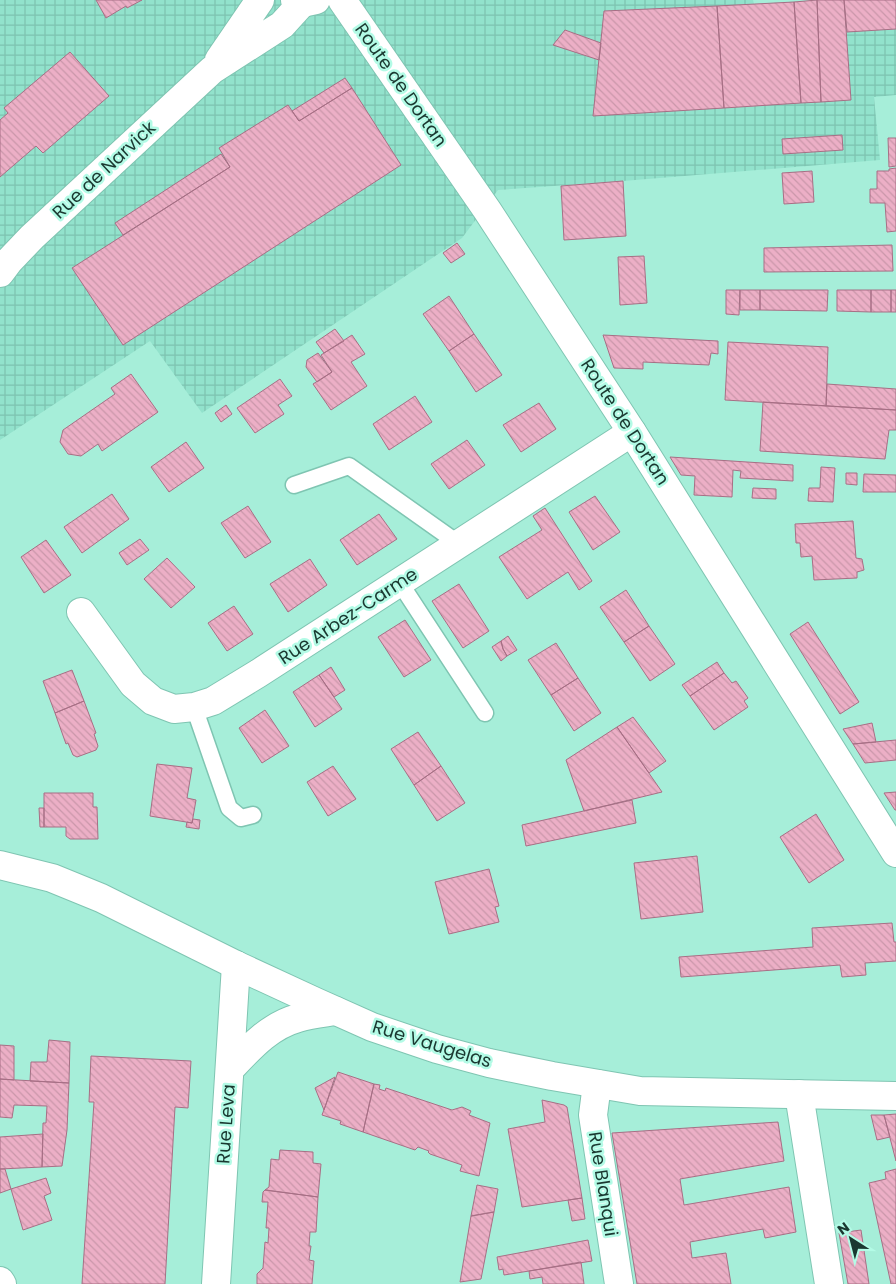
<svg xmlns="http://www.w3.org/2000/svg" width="896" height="1284" font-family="Poppins,sans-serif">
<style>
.industrial{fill:url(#industrial-grid)}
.building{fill:url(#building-back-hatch);stroke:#a76f85}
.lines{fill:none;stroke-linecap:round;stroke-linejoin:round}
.service-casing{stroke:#7fc5b2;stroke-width:19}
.minor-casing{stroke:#7fc5b2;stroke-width:30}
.tertiary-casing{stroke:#7fc5b2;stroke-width:30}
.secondary-casing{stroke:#7fc5b2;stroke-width:30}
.service{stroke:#fff;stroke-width:16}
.minor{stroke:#fff;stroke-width:28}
.tertiary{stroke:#fff;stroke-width:28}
.secondary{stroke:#fff;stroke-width:28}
.labels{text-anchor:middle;stroke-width:5;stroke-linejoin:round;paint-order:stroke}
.street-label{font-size:18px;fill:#1a3830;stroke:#b3fbe6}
</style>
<defs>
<pattern id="industrial-grid" width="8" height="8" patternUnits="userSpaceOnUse" patternTransform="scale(1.25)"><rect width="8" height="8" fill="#92e2cc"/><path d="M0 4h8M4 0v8" fill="none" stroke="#7dc3b0"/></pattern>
<pattern id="building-back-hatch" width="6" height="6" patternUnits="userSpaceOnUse" patternTransform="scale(1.25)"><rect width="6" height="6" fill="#ecafc6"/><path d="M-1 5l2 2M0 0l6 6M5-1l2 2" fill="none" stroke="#ca97aa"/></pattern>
</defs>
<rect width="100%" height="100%" fill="#a6eed9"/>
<path class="industrial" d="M0 0H753L754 4 821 0H896V95L874 97 880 160 623 181 498 190 462 238 202 413 150 341 0 440Z"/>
<path class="building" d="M96 0H142L127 8 126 6 106 18Z
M817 0 821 102 801 103 794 2Z
M817 0H844L851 100 821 102Z
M844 0H896V29L847 32Z
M794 2 801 103 724 108 717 6Z
M717 6 724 108 593 116 604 11Z
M565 30 601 43 599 60 553 45Z
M70 52 109 96 43 153 36 146 0 177V120L8 113 4 108Z
M345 78 352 88 299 121 292 111Z
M352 88 401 165 123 345 72 268 230 167 219 148 288 105 299 121Z
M842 135 843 150 783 154 782 139Z
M888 138H896V166L889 167Z
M221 154 230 167 123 235 115 223Z
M896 168V231L887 232 885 203H870V189H877V171H889V169Z
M812 171 814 202 784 204 782 173Z
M623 181 626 236 564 240 561 186Z
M457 243 465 254 451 263 443 253Z
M892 245 893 271 764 272V248Z
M644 256 647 303 620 305 618 257Z
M726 290H740L739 315 726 314Z
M740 290H760V310H740Z
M760 290H828L827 311 760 310Z
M837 290H871V312L837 311Z
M871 290H891V312H871Z
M891 290H896V312H891Z
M449 296 474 334 449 351 423 314Z
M335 329 344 341 324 353 316 342Z
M474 334 502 375 476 392 449 351Z
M352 335 365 354 351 362 367 386 331 410 313 384 332 372 321 355Z
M603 335 718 341V354L711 353 709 365 643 362V369L614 368Z
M728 342 828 347 826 406 725 400Z
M318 353 332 372 317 382 306 367 307 360Z
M131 374 158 412 102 451 98 444 81 456 68 454 60 442 63 430 115 394 111 388Z
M280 379 292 396 278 405 284 414 255 433 237 408Z
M827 384 896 389V410L826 406Z
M415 396 432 422 389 450 373 424Z
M763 402 896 410V430H889L885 459 760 451Z
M539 403 556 429 521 452 503 425Z
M226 405 232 414 221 422 215 413Z
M467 440 485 465 449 489 431 464Z
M186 442 204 468 169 492 151 467Z
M670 457 793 465V481L740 478 741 471 733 470 732 497 694 495 695 476 681 475Z
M821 467 835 468 833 502 808 501 809 488H820Z
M846 473H857V485L846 484Z
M864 474 896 475V492H863Z
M753 488 776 489V499L752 498Z
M112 494 129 519 82 553 64 527Z
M595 496 620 532 593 550 569 512Z
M248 506 271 542 245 558 221 523Z
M545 508 592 581 579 590 568 572 527 599 499 557 542 530 533 516Z
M379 514 397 539 357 565 340 540Z
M853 521 856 558 862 559 864 570 857 572V578L814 580 812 556 801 557 800 543H796L795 524Z
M140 539 149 550 127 565 119 553Z
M46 540 71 575 44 593 21 557Z
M167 558 195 587 171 608 144 579Z
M310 559 327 585 288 612 270 584Z
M459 584 489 631 463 648 432 601Z
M626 590 649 626 624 642 600 607Z
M234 606 253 634 227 651 208 623Z
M405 620 431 660 404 677 378 637Z
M808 622 859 702 840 714 790 634Z
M649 626 675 664 650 681 624 642Z
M508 636 517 650 507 656 503 649 501 641Z
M501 641 503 649 507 656 501 661 492 647Z
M556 643 578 678 551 695 528 660Z
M717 662 724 673 690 696 682 685Z
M331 667 345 690 334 697 319 675Z
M72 670 84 701 55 713 43 681Z
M724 673 732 683 736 681 748 698 744 701 748 707 714 730 690 696Z
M319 675 342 709 315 727 293 692Z
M578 678 601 713 574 731 551 695Z
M84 701 96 733 94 734 98 746 96 750 77 757 73 755 68 743 66 744 55 713Z
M265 710 289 746 262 763 239 728Z
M633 717 666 761 649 773 617 727Z
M872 723 876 742 853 744 843 729Z
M617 727 662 792 584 811 566 760Z
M418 732 441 766 414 785 391 749Z
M896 740V760L865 763 853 744Z
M157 764 192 768 187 798 196 800 192 823 150 816Z
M333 766 356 799 328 816 307 782Z
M441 766 465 803 437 821 414 785Z
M896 792V810H895L884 793Z
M44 793H93V807H97L98 839H70L66 836V827H44Z
M632 800 636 823 526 846 522 825Z
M39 808H44V827H40Z
M816 814 844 860 809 883 780 837Z
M193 819 200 820 199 829 186 827 187 822 192 823Z
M697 856 703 912 641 919 634 863Z
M489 869 499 906 495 907 499 922 449 934 435 882Z
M892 923 894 942H896V961L865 963 866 975 842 977 840 965 681 977 679 957 813 947 812 928Z
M49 1040 70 1042 69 1083 30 1081 31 1062H47Z
M0 1045 14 1046V1080L0 1079Z
M91 1056 191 1061 188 1108 175 1107 165 1284H82L94 1102H89Z
M338 1072 374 1084 363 1132 340 1124 341 1121 322 1115Z
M335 1077 324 1110 315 1088Z
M0 1079 69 1083 67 1130 62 1166 42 1167 43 1123H46L47 1106 14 1105 12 1118 0 1117Z
M374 1084 380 1085 379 1089 385 1091 386 1088 452 1110 462 1107 471 1111 469 1115 490 1123 479 1176 460 1171 462 1165 430 1154 428 1152 429 1151 418 1147 415 1150 363 1132Z
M542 1100 564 1105 567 1107 582 1198 522 1207 508 1129 545 1122Z
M896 1114V1161L884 1115Z
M871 1115H884L890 1137 877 1140Z
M778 1122 784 1161 680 1179 684 1205 789 1187 796 1232 765 1238 763 1229 690 1242 692 1258 726 1253 731 1284H637L612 1133Z
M43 1134 42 1167 0 1169V1137Z
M280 1150 313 1152V1163L321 1164 318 1197 265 1190 269 1187 271 1159 279 1160Z
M0 1169H5L11 1189 0 1193Z
M896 1169V1284H891L869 1183 886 1179 885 1172Z
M46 1178 51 1193 44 1196 52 1220 23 1230 11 1189Z
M477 1185 498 1189 494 1212 471 1216Z
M265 1190 318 1197 316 1232H310L309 1246H311L309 1260 314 1261 312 1284H257V1274L263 1268 265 1242 268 1243 269 1228H266L268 1202H262L263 1192Z
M582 1198 585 1219 572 1221 568 1200Z
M494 1212 481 1279 460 1282 471 1216Z
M861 1230 869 1284H848L839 1233Z
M588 1240 592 1261 504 1275 503 1269 499 1270 497 1257Z
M581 1262 584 1284H543L542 1277 530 1279 529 1271Z"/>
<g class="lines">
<defs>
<path id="service" d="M294 485 349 466 459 544
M400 583 485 713
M194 707 229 808 241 818 253 815"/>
<path id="minor" d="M81 612 133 684 153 701 174 709 194 707 213 701 259 673 632 432
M230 1069C250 1048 269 1026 298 1018 310 1014 323 1013 336 1011
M597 1084 593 1115 619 1284
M799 1094 829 1284
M0 1281 2 1284
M216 1284 236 965"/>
<path id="tertiary" d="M219 60 260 0
M0 273 9 261 32 237 212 70 282 25 302 3"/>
<path id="secondary" d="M295 0 302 3 316 0
M342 0 487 210 632 432 896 853
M0 865 52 878 101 898 236 965 316 1002 372 1027 437 1049 489 1063 552 1076 640 1091 896 1096"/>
</defs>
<use href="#service" class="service-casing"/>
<use href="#minor" class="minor-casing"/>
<use href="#tertiary" class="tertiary-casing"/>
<use href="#secondary" class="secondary-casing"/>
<use href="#service" class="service"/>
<use href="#minor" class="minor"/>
<use href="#tertiary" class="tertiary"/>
<use href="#secondary" class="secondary"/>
</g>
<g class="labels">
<g class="street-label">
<text transform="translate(401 85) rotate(55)" y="6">Route de Dortan</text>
<text transform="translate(104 170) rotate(-43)" y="6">Rue de Narvick</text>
<text transform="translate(625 422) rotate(57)" y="6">Route de Dortan</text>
<text transform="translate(348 616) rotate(-33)" y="6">Rue Arbez-Carme</text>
<text transform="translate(432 1044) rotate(17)" y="6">Rue Vaugelas</text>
<text transform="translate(226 1124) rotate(-86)" y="6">Rue Leva</text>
<text transform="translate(603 1184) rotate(81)" y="6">Rue Blanqui</text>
</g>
</g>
<g transform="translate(851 1239) rotate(324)" stroke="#b3fbe6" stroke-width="4" paint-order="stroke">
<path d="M0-4L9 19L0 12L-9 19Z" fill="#1a3830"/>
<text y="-8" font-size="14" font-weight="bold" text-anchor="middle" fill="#1a3830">N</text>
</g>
</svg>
